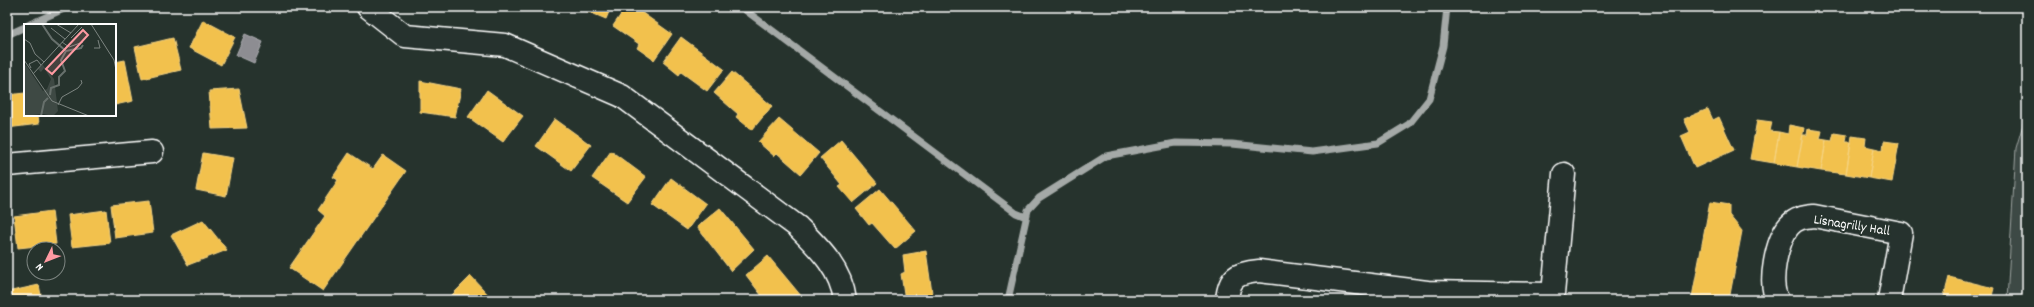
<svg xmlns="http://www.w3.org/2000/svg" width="2034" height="307" font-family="Dekko,sans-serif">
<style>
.green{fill:#3e4944;stroke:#9ea4a2}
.homes{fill:#f2c14e;stroke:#f6d483}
.industry{fill:#8d8d92;stroke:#afafb3}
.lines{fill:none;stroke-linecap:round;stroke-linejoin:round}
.stream{stroke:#a4a9a7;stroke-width:7}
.minor-casing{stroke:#fff;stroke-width:25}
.minor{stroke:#26332d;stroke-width:22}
.labels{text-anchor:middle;stroke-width:4;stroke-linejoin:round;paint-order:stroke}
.street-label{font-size:14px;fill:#fff;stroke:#26332d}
.inset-river{fill:none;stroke:#67706c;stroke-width:2}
.inset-road{fill:none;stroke:#7d8581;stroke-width:1}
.view{fill:#ff9aa2;fill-opacity:0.15;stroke:#ff9aa2;stroke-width:2}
.inset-edge{fill:none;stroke:#fff;stroke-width:2}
</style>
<rect width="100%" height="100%" fill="#26332d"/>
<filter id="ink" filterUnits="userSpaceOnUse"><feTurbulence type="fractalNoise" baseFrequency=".025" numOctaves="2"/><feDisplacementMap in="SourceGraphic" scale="8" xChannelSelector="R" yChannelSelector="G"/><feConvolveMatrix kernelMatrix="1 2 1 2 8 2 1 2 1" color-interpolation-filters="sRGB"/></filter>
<g filter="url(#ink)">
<path class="green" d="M2027 111V300H2007L2016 148Z"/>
<path class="homes" d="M577 7H611L606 19Z
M626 7H634L672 34 654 60 637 48 639 44 613 26Z
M203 20 235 37 221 65 189 48Z
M681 37 724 69 707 91 681 72 679 75 663 62Z
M173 38 181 70 142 79 135 47Z
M125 60 133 101 115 105V62Z
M732 72 772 106 752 130 736 117 738 114 714 93Z
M420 81 461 89 455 117 420 112Z
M239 89 247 128 212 129 209 91Z
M487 90 523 116 503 142 468 117Z
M25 93V115H38L39 124 7 128V95Z
M1708 109 1713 120 1719 117 1734 150 1695 168 1681 136 1690 132 1684 119Z
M555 119 591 145 571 171 536 146Z
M779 119 819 153 801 174 777 153 774 156 758 142Z
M1757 120 1772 122 1770 131 1779 132 1774 163 1750 159Z
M1789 125 1804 128 1797 167 1774 163 1779 132 1788 134Z
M1808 129 1822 131 1820 139 1826 140 1821 171 1797 167 1803 135H1807Z
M1834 133 1847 135 1846 142H1851L1846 174 1821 171 1826 140 1832 141Z
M1852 136 1866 138 1865 146 1874 148 1869 178 1846 174Z
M841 140 877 183 853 203 839 187 842 185 820 158Z
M1884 141 1899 143 1892 182 1869 178 1874 148 1883 150Z
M611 151 646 177 627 202 592 178Z
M203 153 233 158 226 196 196 190Z
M349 153 373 169 383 155 406 171 323 291 289 268 325 216 318 210 338 180 333 177Z
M671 178 706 204 687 230 652 205Z
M880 189 916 231 895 249 872 223 869 225 856 209Z
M149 201 153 233 115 238 111 205Z
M1710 202 1729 205V215L1742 231 1729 300H1707L1692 297Z
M720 208 754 249 731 271 697 227Z
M106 210 110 243 72 247 68 215Z
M52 211 56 244 18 248 14 216Z
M203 220 227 250 188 265 171 235Z
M926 251 933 300H905L901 274 905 272 903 255Z
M768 256 802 297 799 300H765L746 275Z
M471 276 493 300H454L451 296Z
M1949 277 1994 288 1991 300H1943Z
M39 285 42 300H7V292Z"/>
<path class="industry" d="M245 34 263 42 254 63 236 55Z"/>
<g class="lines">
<path class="stream" d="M741 7 1016 213 1026 217
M28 25 68 7
M7 35 25 27
M1008 300 1028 210 1039 198 1106 156 1176 143 1232 144 1312 152 1378 143 1409 124 1429 99 1443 46 1447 7"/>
<defs>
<path id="minor" d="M368 7 405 36 505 45 622 96 798 227C819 248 841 269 845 300
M7 165 152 152
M1553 294 1564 174
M1227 300C1229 277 1237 273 1259 271L1427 292
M1427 300V292L1553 294V300
M1778 300C1767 285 1777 240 1789 226 1796 218 1804 217 1814 216L1901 233 1889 300"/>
</defs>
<use href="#minor" class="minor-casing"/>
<use href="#minor" class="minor"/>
</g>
</g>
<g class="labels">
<g class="street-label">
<text transform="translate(1852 224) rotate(9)" y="5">Lisnagrilly Hall</text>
</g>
</g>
<g transform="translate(24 24)">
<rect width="92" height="92" fill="#26332d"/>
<path d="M18 40 30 55 34 87 29 92 19 90 0 92V42L2 41 19 67 23 65 27 55 20 44 17 48 14 45Z" fill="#3e4944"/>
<path class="inset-river" d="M18 0 28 15 42 27 37 36 41 47 35 53V61L27 64 26 71M42 27 57 24 59 21M17 92 20 78 24 74"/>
<path class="inset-road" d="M32 0 47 9M67 0 90 36 92 46M27 4 41 15M47 14 58 3M0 15 6 19 11 30 20 38M38 18 45 23 59 18M70 24H76L74 16M0 36 28 77 65 92M7 44 5 40 13 36 17 41M9 50 55 0M34 81 38 73 54 64 58 59 57 56"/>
<path class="view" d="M59 6 64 11 28 50 22 45Z"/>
<rect width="92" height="92" class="inset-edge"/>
</g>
<rect width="2034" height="307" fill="none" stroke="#26332d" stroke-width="24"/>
<rect x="12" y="12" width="2010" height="283" fill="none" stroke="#fff" stroke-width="1.5" filter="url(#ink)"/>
<g transform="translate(46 261) rotate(227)"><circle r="19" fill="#26332d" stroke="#7d8581"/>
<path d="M0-3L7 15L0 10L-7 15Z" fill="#ff9aa2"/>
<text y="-6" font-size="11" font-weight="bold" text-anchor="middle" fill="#ffffff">N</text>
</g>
</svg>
